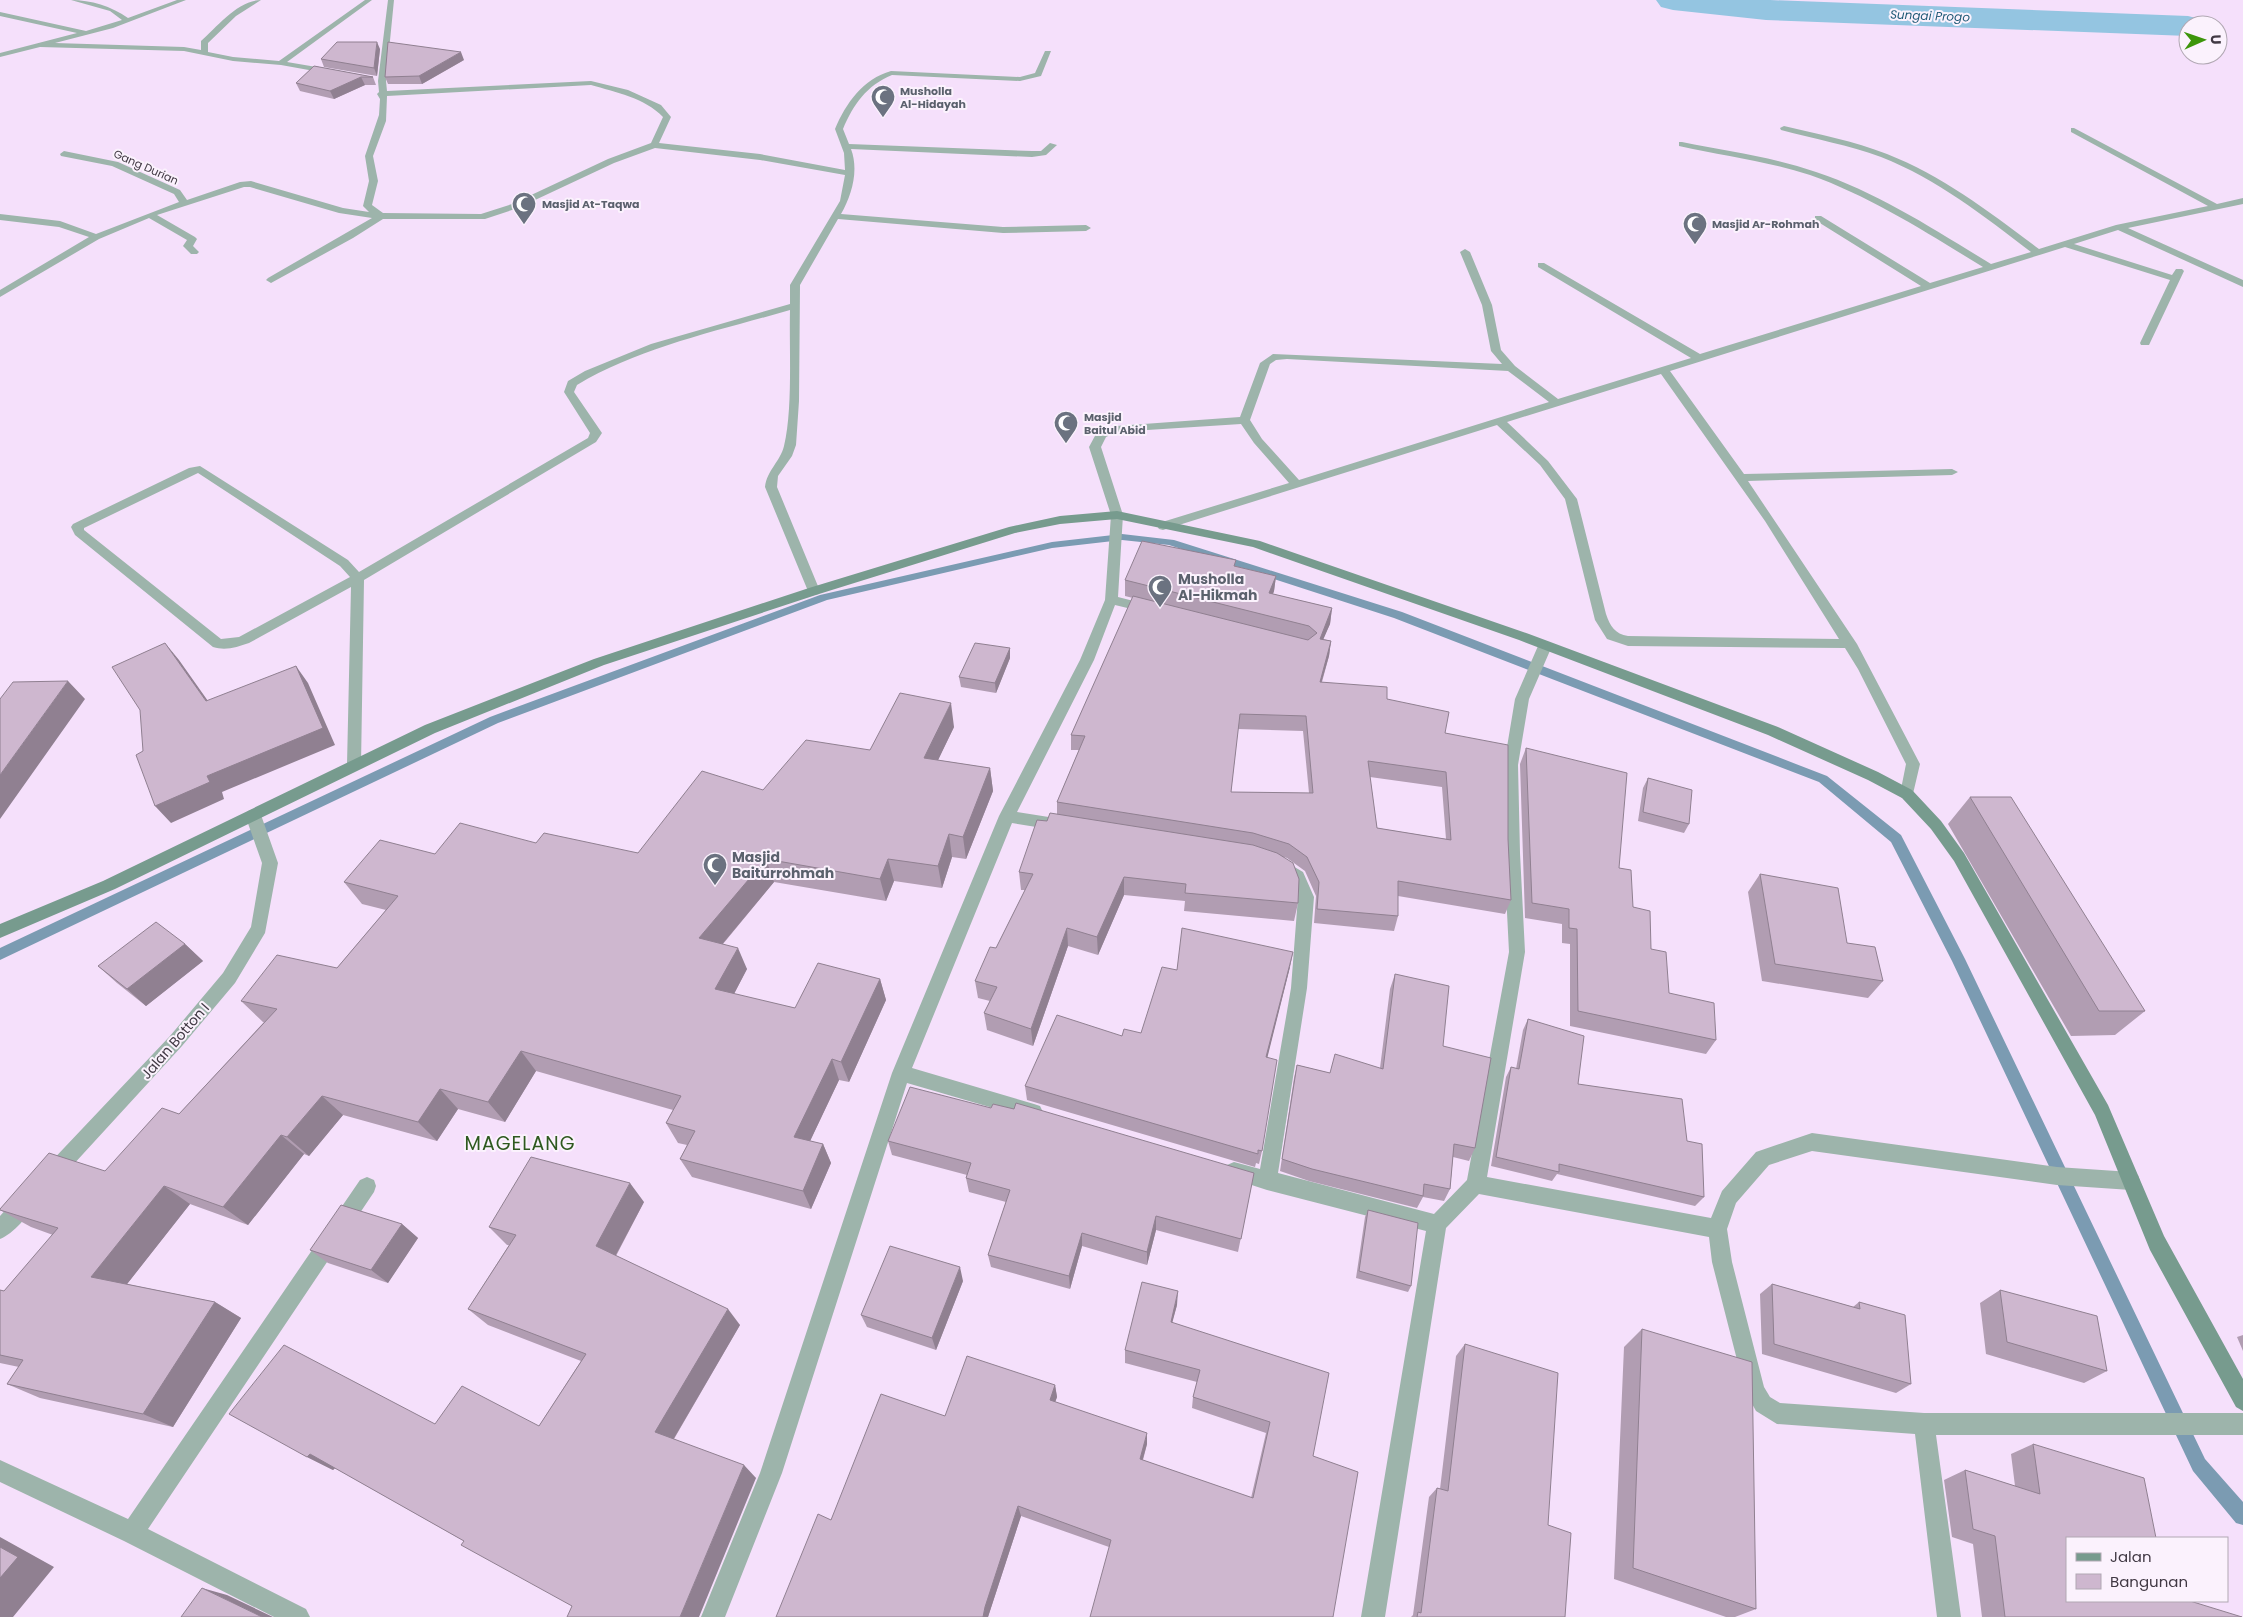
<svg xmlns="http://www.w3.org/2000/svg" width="2243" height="1617" font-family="Poppins,sans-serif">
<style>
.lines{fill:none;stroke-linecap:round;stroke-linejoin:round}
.stream{fill:#7b9bb2;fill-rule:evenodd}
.river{fill:#94c5e1;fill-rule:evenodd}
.street{fill:#9db4ab;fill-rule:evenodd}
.secondary{fill:#779b8e;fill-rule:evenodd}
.wall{fill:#b19db2;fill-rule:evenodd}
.shaded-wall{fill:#908091}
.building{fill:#ceb7cf;stroke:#908091;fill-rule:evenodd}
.labels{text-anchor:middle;stroke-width:4;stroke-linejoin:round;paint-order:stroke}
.far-worship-label{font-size:11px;font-weight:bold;fill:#5b616d;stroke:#fbf2fd;text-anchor:start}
.far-street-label{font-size:11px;fill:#413944;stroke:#fbf2fd}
.far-water-label{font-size:12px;font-style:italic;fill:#1f5976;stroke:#fbf2fd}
.worship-label{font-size:14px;font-weight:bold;fill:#5b616d;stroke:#fbf2fd;text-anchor:start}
.street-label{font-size:14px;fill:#413944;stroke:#fbf2fd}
.near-quarter-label{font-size:19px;letter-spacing:1px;fill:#2e591f;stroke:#fbf2fd}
</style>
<rect width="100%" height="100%" fill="#f5e0fb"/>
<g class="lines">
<path class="stream" d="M1122 534 1174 540 1402 612 1827 776 1901 835 1965 959 2205 1459 2243 1502V1525L2236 1523 2193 1471 1952 961 1891 842 1819 782 1394 618 1169 545 1122 540 1052 548 827 600 498 723 0 960V948L490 717 820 595 1052 542Z"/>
<path class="river" d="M1656 0H1770L2188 16 2200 19 2205 25H2188V36L1766 20 1673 10 1661 7Z"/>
<path class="street" d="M71 0C91 0 111 6 128 18L177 0H186L113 28 55 43 184 47 201 50V41C217 27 238 0 261 0L236 16 208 43V52L233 57 279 61 365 0H372L287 62 334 70V74H331L281 65 233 61 184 51 40 47 0 57V53L77 33 0 16V12L86 31 122 20 110 11Z
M388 0H394L386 81 387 91 591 81 628 90 661 105 671 117 659 143 760 154 845 170 844 153 835 129C846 103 863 79 891 71L1020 77 1035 73 1045 51H1051L1041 76 1020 81 892 75C867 85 853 105 843 129L849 144 1032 151H1041L1050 143 1057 145 1046 155 1032 157 851 149C859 170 852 195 841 214L1003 227 1086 225 1091 228 1086 231 1003 233 838 219 800 285 799 401 796 445 792 456 778 476 777 487 820 591 819 594 814 595 808 591 765 487C767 470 780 462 784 446 793 409 789 349 790 310 718 331 641 347 577 385L574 392 602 433 596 442 364 580 361 765 359 769H349L347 765 351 587 249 643C237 647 226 651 213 647L75 535 71 527 73 524 189 468 200 466 348 560 359 572 588 438 590 433 564 392 568 381 585 371 651 344 790 304V285L840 201 845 175 760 160 655 148 614 163 518 208 485 219H383L353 238 271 283 266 280 268 278 372 218 339 213 250 187H244L157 215 195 237 197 239 193 246 199 252 197 254H191L183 246 187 240 149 218 99 239 0 297V290L89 237 59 227 0 220V214L60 221 96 234 179 202 174 194 112 166 61 156 60 154 64 151 118 162 180 190 187 200 240 182 251 181 343 208 369 212 363 206 369 181 365 156 379 115 380 99 377 94 379 92 378 81ZM591 85C615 92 645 98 663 117L651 143 608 159 512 204 481 214 383 213 372 205 378 181 373 156 386 121 387 96ZM198 473 340 566 350 577 239 637 221 639 84 530V528Z
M1784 126C1818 134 1854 141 1887 154 1943 176 1991 213 2039 249L2116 225 2208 206 2071 132V128H2074L2217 204 2243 198V204L2128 228 2243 280V287L2118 230 2074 244 2172 275 2176 269H2182L2184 271 2149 345H2141L2140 343 2170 280 2065 247 1670 371 1744 474 1952 469 1958 472 1952 475 1748 481 1857 644 1920 764 1912 798H1902L1900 794 1906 764 1858 669 1845 648 1628 646 1607 639 1595 620 1565 499 1540 465 1497 425 1163 530 1159 529 1157 526 1159 523 1289 483 1254 443 1241 424 1116 432 1106 437 1101 447 1123 515 1118 597 1153 606 1154 609 1148 613 1115 605 1094 660 1017 812 1055 818 1060 820 1063 824 1060 828 1055 830 1012 823 912 1068 1034 1104 1040 1106 1043 1112 1040 1118 1034 1120 907 1083 782 1473 725 1617H701L760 1473 892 1073 999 816 1080 660 1105 600 1111 515 1089 447 1096 434 1116 426 1240 417 1260 363 1273 354 1502 364 1491 351 1482 305 1460 252 1465 249 1470 252 1492 305 1501 350 1515 366 1558 399 1691 358 1538 267V263H1544L1700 354 1921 286 1815 220V216H1821L1930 283 1983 267C1927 233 1872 197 1810 175 1767 161 1723 156 1679 146V142H1682C1727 151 1773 157 1816 172 1879 193 1935 230 1991 264L2031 252C1984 216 1937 179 1881 157 1849 145 1814 139 1781 130L1780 128ZM1287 359 1508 371 1549 402 1299 480 1262 439 1250 420 1270 364 1276 360ZM1661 374 1765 521 1839 639 1628 636C1615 634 1610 626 1606 614L1577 499 1548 461 1507 422Z
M1545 641 1552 646 1529 699 1518 765 1520 853 1525 952 1487 1177 1711 1218 1722 1191 1756 1152 1812 1133 2057 1167 2131 1172 2138 1175 2140 1181 2138 1187 2131 1190 2057 1185 1812 1151 1769 1165 1736 1203 1727 1229 1732 1262 1764 1387 1770 1397 1780 1403 1924 1413H2243V1435H1936L1961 1617H1937L1915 1434 1777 1424 1756 1411 1745 1391 1712 1262 1709 1237 1479 1194 1446 1228 1385 1617H1361L1426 1231 1267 1190 1227 1177 1225 1171 1227 1165 1234 1162 1260 1169 1291 988 1298 897 1291 880 1278 868 1280 864 1286 862 1303 872 1314 897 1307 988 1278 1173 1434 1214 1467 1180 1509 952 1504 853V765L1515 699 1538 646Z
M253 809 258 811 261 815 278 863 265 933 235 983 182 1046 61 1178 54 1181 47 1178 45 1172 47 1166 170 1036 223 973 251 927 262 863 245 815 248 811Z
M367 1177 374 1180 376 1186 374 1192 148 1529 306 1609 310 1617H274L124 1541 0 1482V1460L128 1519 360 1180Z
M26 1193 33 1195 35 1202C30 1215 13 1234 0 1239V1216L19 1195Z"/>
<path class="secondary" d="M1117 511 1260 541 1529 634 1778 727 1878 772 1912 790 1941 821 1964 853 2108 1105 2164 1236 2243 1379V1411L2236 1407 2150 1250 2095 1115 1954 861 1931 829 1902 798 1868 780 1768 735 1519 640 1253 547 1117 519 1060 524 1015 533 819 594 604 665 435 733 115 889 0 938V924L103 881 425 725 594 659 809 588 1009 527 1060 516Z"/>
</g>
<path class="wall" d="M380 49 377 76 324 67 321 59Z
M464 60 422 84H388L385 77Z
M314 66 373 77 376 85H365L334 99 300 91 296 83Z
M1235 566 1276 576 1274 591 1273 594 1332 608 1330 624 1323 639 1331 641 1329 656 1322 682 1387 699 1445 733 1508 839 1511 900 1505 914 1398 896V916L1394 931 1314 923 1316 896 1305 871 1287 858 1284 857 1298 903 1294 921 1184 911 1185 901 1124 895 1098 955 1068 946 1033 1046 987 1030 984 1013 990 1001 978 998 975 981 996 948 1025 890H1021L1019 872 1047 821 1057 814V802L1079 750H1071V735L1133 598 1125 596V580ZM1238 729 1303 731 1309 793 1231 792ZM1370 777 1442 787 1446 839 1377 828Z
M1010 648V658L996 693 961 687 959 677Z
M954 727 938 760 990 768 993 791 966 859 952 857 942 888 894 881 886 901 774 882 723 944 747 969 734 994 795 1008 880 979 886 1000 849 1082 839 1080 810 1141 823 1144 831 1163 811 1209 692 1177 680 1159 687 1145 678 1143 666 1123 673 1110 536 1071 505 1122 458 1109 437 1141 343 1115 309 1156 304 1154 248 1225 190 1204 127 1284 215 1302 241 1318 173 1427 40 1398 7 1384 19 1367 0 1363V1290L4 1291 53 1235 31 1227 0 1210 105 1171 179 1114 264 1022H263L241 1001 337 968 386 910 362 904 344 882 435 854 536 843 638 853 763 790 870 750Z
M1526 748 1619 868 1633 907 1651 949 1669 993 1716 1040 1706 1054 1570 1026V944L1562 943V924L1525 918 1520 764Z
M1648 778 1689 824 1684 833 1638 821 1643 788Z
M1970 797 2145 1011 2115 1035 2071 1036 1948 824Z
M1760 874 1847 943 1883 981 1868 998 1762 981 1748 892Z
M185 944 203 961 146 1006 117 983 98 966Z
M1290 967 1267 1057 1262 1151 1259 1164 1256 1163 1255 1167 1027 1100 1025 1086 1122 1036 1141 1033 1177 970Z
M1395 974 1443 1046 1475 1148 1469 1161 1453 1157 1450 1189 1444 1201 1423 1197 1417 1208 1309 1181 1280 1171 1294 1078 1297 1065 1330 1073 1380 1068 1390 989Z
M1528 1019 1578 1084 1687 1141 1704 1197 1695 1206 1557 1174 1552 1181 1491 1166 1506 1077 1511 1067 1516 1069 1523 1030Z
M888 1141 1254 1173 1238 1252 1156 1230 1147 1265 1082 1246 1070 1289 991 1267 988 1255 1006 1202 969 1192 966 1178 967 1175 892 1155Z
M644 1202 616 1256 740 1325 674 1439 756 1478 572 1606 464 1541 335 1468 333 1470 307 1457 435 1424 539 1426 581 1361 488 1325 468 1309 509 1245H507L489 1227Z
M1368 1210 1411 1286 1408 1292 1356 1278 1365 1217Z
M402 1224 418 1238 388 1283 328 1263 310 1250Z
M963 1281 936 1350 867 1327 861 1315Z
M1772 1284 1853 1307 1859 1302 1911 1384 1896 1393 1762 1354 1760 1294Z
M2000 1290 2107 1371 2084 1383 1986 1354 1980 1303Z
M1177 1305 1172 1322 1313 1456 1333 1617 1109 1547 1021 1516 988 1617H776L831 1520 945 1416 1055 1385 1057 1397 1055 1402 1147 1444 1143 1460 1251 1498 1266 1433 1192 1408 1193 1397 1197 1382 1125 1363V1350Z
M1642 1329 1756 1609 1735 1617H1726L1614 1579 1624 1347Z
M2243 1335V1351L2237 1337Z
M1465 1344 1548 1525 1565 1617H1411L1413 1615 1429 1497 1437 1488 1440 1489 1456 1356Z
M2033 1444 2067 1601 2242 1617H1982L1973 1544 1952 1537 1944 1480 1965 1470 2015 1486 2011 1454Z"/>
<path class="shaded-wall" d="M377 42 380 49 377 76 374 68Z
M461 52 464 60 422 84 419 76Z
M361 77 365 85 334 99 330 91Z
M1276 576 1274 591 1267 608 1269 593Z
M1332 608 1330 624 1317 654 1320 639Z
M1331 641 1329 656 1317 697 1320 682Z
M165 643 179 660 220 718 206 701Z
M1010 648V658L996 693 995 683Z
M296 666 308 683 335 745 222 792 224 799 171 823 155 806 207 776Z
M68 681 85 699 0 819V775Z
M951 703 954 727 928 781 924 758Z
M990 768 993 791 966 859 963 837Z
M949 834 952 857 942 888 938 866Z
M766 859 774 882 709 960 699 938Z
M888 859 894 881 886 901 880 879Z
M1124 877V895L1098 955 1097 937Z
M1067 928 1068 946 1033 1046 1031 1029Z
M185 944 203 961 146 1006 127 989Z
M738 948 747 969 725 1011 715 989Z
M1293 952 1290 967 1264 1071 1266 1057Z
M880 979 886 1000 849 1082 841 1062Z
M521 1051 536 1071 505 1122 488 1102Z
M832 1059 839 1080 803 1156 794 1137Z
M440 1089 458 1109 437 1141 418 1122Z
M322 1096 343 1115 309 1156 287 1137Z
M281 1135 304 1154 248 1225 223 1207Z
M823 1144 831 1163 811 1209 803 1191Z
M630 1183 644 1202 611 1264 596 1246Z
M164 1186 190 1204 120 1293 91 1277Z
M1156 1216V1230L1147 1265V1252Z
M402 1224 418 1238 388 1283 371 1270Z
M1082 1233V1246L1070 1289 1069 1276Z
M960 1267 963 1281 936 1350 932 1338Z
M1178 1291 1177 1305 1169 1335 1171 1322Z
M215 1302 241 1318 173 1427 143 1414Z
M728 1309 740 1325 670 1445 655 1432Z
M1055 1385 1057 1397 1052 1411 1050 1400Z
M1147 1433V1444L1140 1469V1459Z
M310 1454 336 1467 333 1470 307 1457Z
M744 1465 756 1478 699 1617H680Z
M1018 1506 1021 1516 988 1617H983L985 1607Z
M0 1537 54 1567 13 1617H0Z
M202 1588 227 1595 273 1617H262Z"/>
<path class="building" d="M337 42H377L374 68 321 59Z
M388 42 461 52 419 76 385 77Z
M314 66 373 77H361L330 91 296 83Z
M1142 541 1236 560 1234 566 1276 576 1269 593 1332 608 1320 639 1331 641 1320 682 1387 687V699L1449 712 1445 733 1508 745V839L1511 900 1398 881V916L1317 909 1319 882 1307 857 1289 844 1253 833 1057 802 1085 736 1071 735 1133 596 1308 640 1317 633 1309 626 1125 580ZM1240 714 1306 716 1313 793 1231 792ZM1368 761 1446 772 1451 840 1377 828Z
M165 643 206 701 296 666 323 728 207 776 210 782 155 806 136 755 143 751 140 710 112 667Z
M975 643 1010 648 995 683 959 677Z
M68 681 0 775V699L13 682Z
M900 693 951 703 924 758 990 768 963 837 949 834 938 866 888 859 880 879 766 859 699 938 738 948 715 989 795 1008 818 963 880 979 841 1062 832 1059 794 1137 823 1144 803 1191 680 1159 695 1131 666 1123 681 1096 521 1051 488 1102 440 1089 418 1122 322 1096 287 1137 281 1135 223 1207 164 1186 91 1277 215 1302 143 1414 7 1384 23 1360 0 1355V1290L4 1291 58 1228 0 1210V1209L49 1153 105 1171 162 1108 179 1114 277 1009 241 1001 277 955 337 968 398 896 344 882 380 840 435 854 460 823 536 843 544 833 638 853 702 771 763 790 806 740 870 750Z
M1526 748 1627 773 1619 868 1631 870 1633 907 1650 911 1651 949 1666 952 1669 993 1714 1003 1716 1040 1578 1011 1577 929 1569 928V909L1532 903Z
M1648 778 1692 790 1689 824 1643 812Z
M1970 797H2011L2145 1011H2099Z
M1050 813 1253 845 1277 853 1293 863 1299 879 1298 903 1185 893 1186 884 1124 877 1097 937 1067 928 1031 1029 984 1013 997 987 975 981 990 947 996 948 1033 874 1019 872 1037 820 1047 821Z
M1760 874 1838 888 1847 943 1875 947 1883 981 1775 964Z
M156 922 185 944 127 989 98 966Z
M1182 928 1293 952 1266 1057 1277 1060 1262 1151 1258 1150V1154L1025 1086 1057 1015 1122 1036 1124 1029 1141 1033 1162 967 1177 970Z
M1395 974 1449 986 1443 1046 1491 1058 1475 1148 1454 1144 1450 1189 1424 1184 1423 1196 1312 1169 1282 1159 1297 1065 1330 1073 1335 1054 1383 1069Z
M1528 1019 1584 1036 1578 1084 1682 1099 1687 1141 1702 1144 1704 1197 1559 1164V1172L1496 1157 1511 1067 1519 1069Z
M910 1087 991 1108 993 1104 1014 1109 1016 1103 1254 1173 1241 1239 1156 1216 1147 1252 1082 1233 1069 1276 988 1255 1010 1190 966 1178 971 1163 888 1141Z
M531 1157 630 1183 596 1246 728 1309 655 1432 744 1465 680 1617H567L572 1606 461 1545 464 1541 310 1454 307 1457 229 1414 284 1345 435 1424 462 1386 539 1426 586 1354 468 1309 516 1235 489 1227Z
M341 1205 402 1224 371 1270 310 1250Z
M1368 1210 1418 1223 1411 1286 1359 1271Z
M890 1246 960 1267 932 1338 861 1315Z
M1142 1282 1178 1291 1171 1322 1329 1373 1313 1456 1358 1472 1333 1617H1090L1111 1540 1018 1506 985 1607 983 1617H776L818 1514 831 1520 881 1394 945 1416 967 1356 1055 1385 1050 1400 1147 1433 1140 1459 1253 1498 1270 1422 1193 1397 1200 1370 1125 1350Z
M1772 1284 1860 1309 1859 1302 1905 1315 1911 1384 1774 1344Z
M2000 1290 2097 1316 2107 1371 2007 1342Z
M1642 1329 1752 1362 1756 1609 1633 1568Z
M1465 1344 1558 1373 1548 1525 1571 1533 1565 1617H1417L1418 1612 1421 1613 1437 1488 1448 1491Z
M2033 1444 2144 1478 2156 1538H2067V1601H2190L2242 1617H2005L1995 1536 1973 1529 1965 1470 2040 1494Z
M0 1547 18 1557 0 1578Z
M202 1588 254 1613 262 1617H181Z"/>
<defs>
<symbol id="mosque-pin" viewBox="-11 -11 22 30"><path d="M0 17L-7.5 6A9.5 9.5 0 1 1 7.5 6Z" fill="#6b7280" stroke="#fbf2fd"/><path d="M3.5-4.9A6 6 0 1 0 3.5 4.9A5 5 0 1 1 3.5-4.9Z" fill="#fff"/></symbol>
</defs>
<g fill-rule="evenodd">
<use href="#mosque-pin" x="869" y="83" width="28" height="38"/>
<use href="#mosque-pin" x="510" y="190" width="28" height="38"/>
<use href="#mosque-pin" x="1681" y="210" width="28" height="38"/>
<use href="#mosque-pin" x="1052" y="409" width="28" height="38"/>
<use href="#mosque-pin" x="1146" y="573" width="28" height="38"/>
<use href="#mosque-pin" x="701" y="851" width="28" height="38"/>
</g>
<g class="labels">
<g class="far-worship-label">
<text x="900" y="95">Musholla<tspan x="900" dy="13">Al-Hidayah</tspan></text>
<text x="542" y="208">Masjid At-Taqwa</text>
<text x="1712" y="228">Masjid Ar-Rohmah</text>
<text x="1084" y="421">Masjid<tspan x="1084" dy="13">Baitul Abid</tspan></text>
</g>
<g class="far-street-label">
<text transform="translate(146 167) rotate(24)" y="4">Gang Durian</text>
</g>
<g class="far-water-label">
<text transform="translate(1930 16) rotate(2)" y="4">Sungai Progo</text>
</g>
<g class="worship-label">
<text x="1178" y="584">Musholla<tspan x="1178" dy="16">Al-Hikmah</tspan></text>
<text x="732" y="862">Masjid<tspan x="732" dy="16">Baiturrohmah</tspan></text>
</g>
<g class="street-label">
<text transform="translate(175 1041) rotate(-49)" y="5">Jalan Botton I</text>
</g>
<g class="near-quarter-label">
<text x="520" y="1150">MAGELANG</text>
</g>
</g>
<rect x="2066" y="1537" width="162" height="65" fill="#fbf2fd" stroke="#b1a8b3"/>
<rect x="2076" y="1553" width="25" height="8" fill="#779b8e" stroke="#b1a8b3"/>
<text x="2110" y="1562" font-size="15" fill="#413944">Jalan</text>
<rect x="2076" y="1574" width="25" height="15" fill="#ceb7cf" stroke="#b1a8b3"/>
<text x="2110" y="1587" font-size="15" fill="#413944">Bangunan</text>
<g transform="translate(2203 40) rotate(88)"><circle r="24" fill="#fbf2fd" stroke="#b1a8b3"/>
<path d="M0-4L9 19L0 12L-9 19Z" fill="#3d950b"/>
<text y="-8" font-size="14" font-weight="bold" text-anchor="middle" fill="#413944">U</text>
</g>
</svg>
